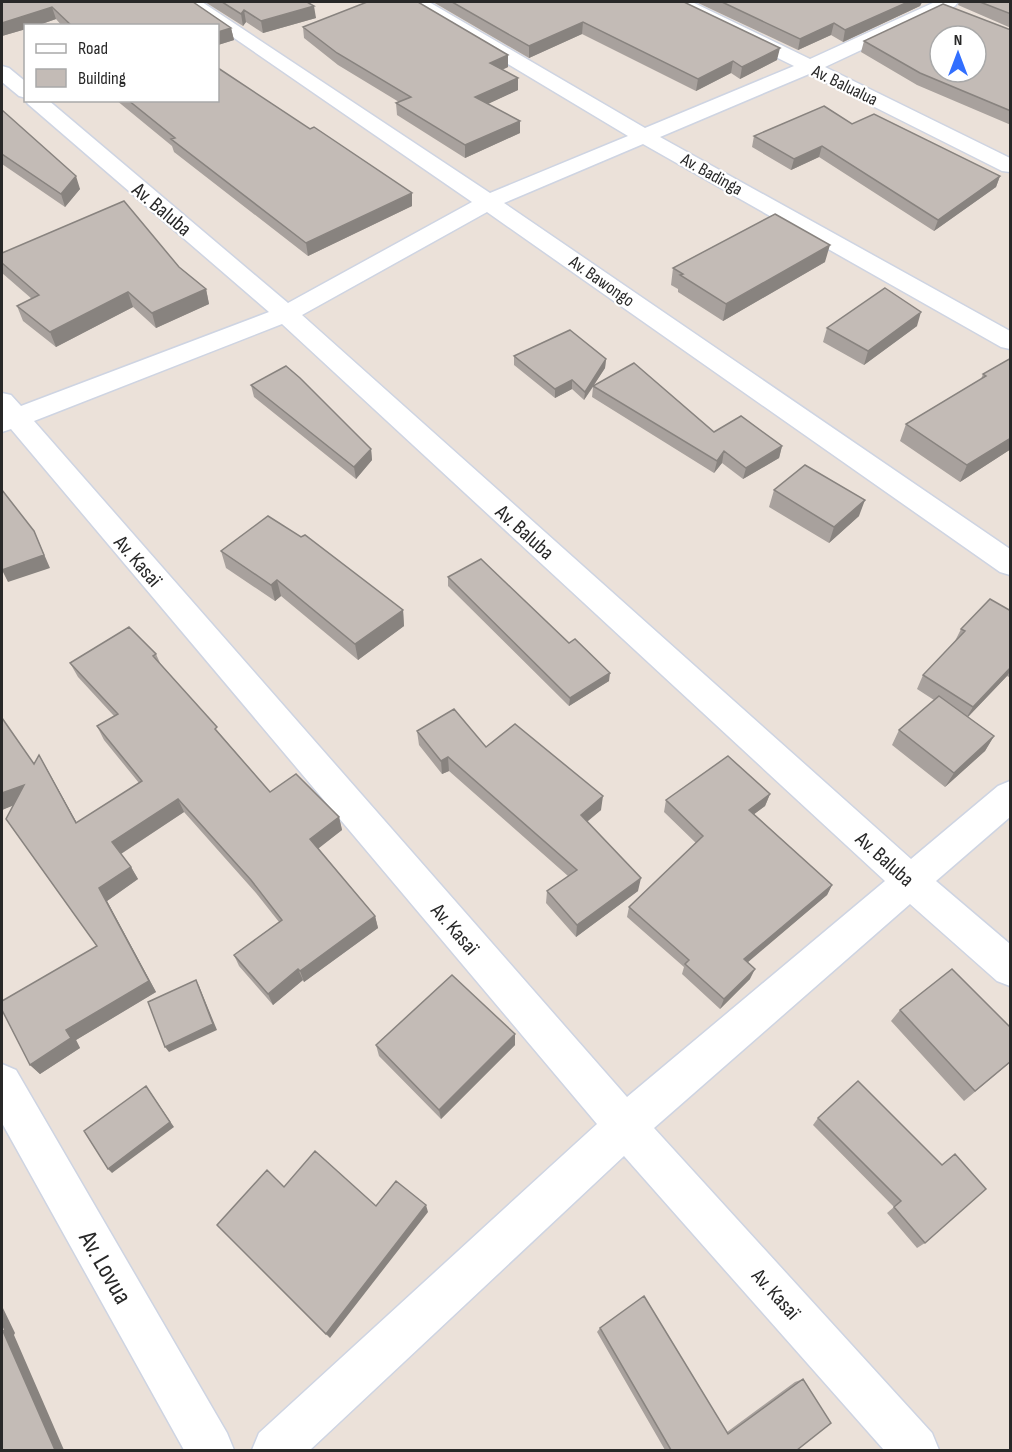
<svg xmlns="http://www.w3.org/2000/svg" width="1012" height="1452" font-family="'Sofia Sans Condensed',sans-serif">
<style>
.lines{fill:none;stroke-linecap:round;stroke-linejoin:round}
.street-casing{stroke:#ced4e2;stroke-width:3}
.street{fill:#fff;fill-rule:evenodd}
.wall{fill:#a8a19d}
.shaded-wall{fill:#88837f}
.building{fill:#c3bbb6;stroke:#88837f;stroke-width:1.5;fill-rule:evenodd}
.labels{text-anchor:middle;stroke-width:4.5;stroke-linejoin:round;paint-order:stroke}
.far-street-label{font-size:18px;fill:#282828;stroke:#fff}
.street-label{font-size:21px;fill:#282828;stroke:#fff}
.near-street-label{font-size:26px;fill:#282828;stroke:#fff}
</style>
<rect width="100%" height="100%" fill="#ebe1d9"/>
<g class="lines">
<defs>
<path id="street" d="M182 2H202L490 193 628 136 411 6 408 2H429L645 128 794 66 673 6 670 2H692L810 59 935 2H958L955 6 825 67 1010 158V172L1002 171 809 74 660 137 1010 331V349L1001 347 643 144 504 203 1010 549V575L1000 572 487 212 302 315 911 859 998 786 1010 781V817L936 881 1010 944V986L997 981 910 904 654 1128 932 1433 939 1450H884L624 1156 310 1450H252L259 1433 597 1124 11 429 2 432V393L11 395 21 406 269 312 28 104 25 100 26 99 48 100 288 303 472 202ZM282 324 885 881 627 1097 34 421Z
M2 66 9 68 26 82V98L19 96 2 82Z
M2 1064 16 1070 227 1433 234 1450H184L2 1123Z"/>
</defs>
<use href="#street" class="street-casing"/>
<use href="#street" class="street"/>
</g>
<path class="wall" d="M2 2H193L231 28 234 40 218 45V26H62L56 19 36 26H26V29L2 36Z
M205 2H307L316 18 263 33 246 22 243 26Z
M433 2H684L777 60 740 79 731 73 696 91 582 34 529 58Z
M696 2H922L920 6 843 42 831 35 798 50Z
M959 2H1011V28L958 5Z
M303 27 508 55V67L502 70 518 90 487 104 520 133 465 158 397 115 396 103 399 102 338 65 304 38Z
M1011 30V125L917 85 861 52 864 41Z
M116 100H218L412 206 308 256 174 152 172 146Z
M2 110 80 189 65 207 2 164Z
M852 124 1000 176 996 187 934 231 819 157 791 170 752 147 754 136Z
M2 253 179 267 206 289 209 304 156 328 133 307 56 347 23 321 17 306 32 299 2 273Z
M825 262 723 321 678 292V289L671 285 673 268Z
M917 326 864 365 823 342 827 328Z
M514 356 606 359 605 368 594 385 714 432 782 446 779 458 743 479 722 463 714 473 592 397 593 387 584 400 572 389 555 398 514 365Z
M1011 358V449L960 482 900 441 906 424 981 379 983 374Z
M251 385 371 449 372 460 356 479 254 397Z
M774 490 859 516 829 543 769 507Z
M301 537 403 610 404 626 358 660 281 596 275 601 226 568 221 551Z
M448 577 609 681 569 706 448 586Z
M1011 611V678L1007 676 968 717 994 736 985 751 945 787 892 745 899 730 934 700 917 689 923 675 954 643 961 629Z
M156 654 160 663 221 735 270 792 339 817 342 830 318 848 375 916 378 928 304 982 303 980 273 1005 239 966 234 955 279 922 256 893 184 812 121 854 131 867 138 879 107 901 156 992 76 1040 80 1048 40 1074 30 1065 97 946 13 805 2 810 34 764 39 755 77 823 139 783 104 740 97 726 114 716 78 677 70 663Z
M417 731 486 747 601 810 587 822 638 891 576 937 546 903 547 891 568 876 449 771 442 774 419 745Z
M770 794 765 806 754 814 832 885 827 895 747 962 750 979 720 1009 682 974 684 967 627 917 629 907 696 843 664 812 666 800Z
M900 1010 1011 1062 964 1101 891 1021Z
M515 1034V1045L441 1119 379 1056 376 1045Z
M818 1118 942 1165 955 1154 925 1243 917 1248 887 1213 894 1207 813 1125Z
M600 1328 727 1432 795 1382 803 1379 797 1450H665L597 1332Z"/>
<path class="shaded-wall" d="M908 2H922L920 6 843 42 845 30Z
M314 6 316 18 263 33 261 21Z
M52 7 56 19 36 26H26V29L2 36V23Z
M244 10 246 22 243 26 241 14Z
M583 22 582 34 529 58V46Z
M834 23 831 35 798 50 800 39Z
M231 28 234 40 218 45V32Z
M780 48 777 60 740 79 742 67Z
M508 55V67L490 75V63Z
M733 61 731 73 696 91 698 79Z
M518 78V90L475 110V97Z
M520 121V133L465 158V145Z
M822 146 819 157 791 170 794 159Z
M76 176 80 189 65 207 61 194Z
M1000 176 996 187 934 231 938 220Z
M412 193V206L308 256 306 243Z
M830 245 825 262 723 321 726 304Z
M206 289 209 304 156 328 152 313Z
M128 292 133 307 56 347 50 332Z
M921 312 917 326 864 365 868 351Z
M606 359 605 368 584 400 585 392Z
M572 380V389L555 398V389Z
M1011 428V449L960 482 967 465Z
M782 446 779 458 743 479 746 468Z
M371 449 372 460 356 479 354 467Z
M724 451 722 463 714 473 717 461Z
M865 500 859 516 829 543 834 527Z
M34 531 50 568 8 582 2 570Z
M277 580 281 596 275 601 271 585Z
M403 610 404 626 358 660 355 644Z
M1011 667V670L1007 676 965 720 973 707Z
M610 673 609 681 569 706 570 698Z
M994 736 985 751 945 787 954 773Z
M39 755 47 769 84 836 76 823Z
M448 757 449 771 442 774 441 761Z
M24 785 32 798 2 810V793Z
M770 794 765 806 745 821 749 810Z
M603 796 601 810 579 828 581 815Z
M178 799 184 812 119 855 112 842Z
M339 817 342 830 314 852 310 839Z
M131 867 138 879 107 901 156 992 76 1040 80 1048 40 1074 30 1065 66 1030 149 981 99 888Z
M641 878 638 891 576 937 577 925Z
M832 885 827 895 740 969 744 959Z
M375 916 378 928 304 982 300 971Z
M298 969 303 980 273 1005 268 994Z
M755 969 750 979 720 1009 724 999Z
M196 980 199 986 217 1030 169 1052 165 1047Z
M515 1034V1045L441 1119 439 1110Z
M146 1086 174 1127 112 1173 108 1169Z
M426 1205 428 1212 330 1338 326 1334Z
M2 1306 15 1333 14 1335 64 1450H55L3 1331 2 1323Z"/>
<path class="building" d="M2 2H193L231 28 218 32V26H72L52 7 2 23Z
M222 2H307L314 6 261 21 244 10 241 14Z
M367 2H418L508 55 490 63 518 78 475 97 520 121 465 145 396 103 411 97 337 53 303 27Z
M452 2H684L780 48 742 67 733 61 698 79 583 22 529 46Z
M722 2H908L845 30 834 23 800 39Z
M980 2H1011V14Z
M943 4 1011 30V111L920 73 864 41ZM940 36H976V72H940Z
M218 68 310 129 314 127 412 193 306 243 171 139 175 138 128 100H218Z
M824 106 852 124 874 114 1000 176 938 220 822 146 794 159 754 136Z
M2 110 76 176 61 194 2 154Z
M124 201 179 267 206 289 152 313 128 292 50 332 17 306 39 295 2 263V253Z
M775 214 830 245 726 304 680 275 683 274 673 268Z
M885 288 921 312 868 351 827 328Z
M570 330 606 359 585 392 572 380 555 389 514 356Z
M1011 358V438L967 465 906 424 986 376 983 374Z
M634 363 714 432 741 416 782 446 746 468 724 451 717 461 593 386Z
M286 366 300 378 371 449 354 467 251 385Z
M805 465 865 500 834 527 774 490Z
M2 490 34 531 44 555 2 570Z
M268 516 301 537 305 535 403 610 355 644 277 580 271 585 221 551Z
M481 559 569 643 575 639 610 673 570 698 448 577Z
M990 599 1011 611V667L973 707 923 675 965 631 961 629Z
M129 627 156 654 153 656 217 727 215 729 270 792 296 774 339 817 310 839 375 916 300 971 298 969 268 994 234 955 282 920 251 880 178 799 112 842 131 867 99 888 149 981 66 1030 71 1038 30 1065 2 1010V1001L97 946 6 819 24 785 2 793V718L34 764 39 755 76 823 142 781 97 726 118 714 70 663Z
M939 696 994 736 954 773 899 730Z
M454 709 486 747 515 724 603 796 581 815 641 878 577 925 547 891 577 870 448 757 441 761 417 731Z
M728 756 770 794 749 810 832 885 744 959 755 969 724 999 685 964 689 960 629 907 703 836 666 800Z
M952 969 1011 1028V1061L975 1091 900 1010Z
M452 975 515 1034 439 1110 376 1045Z
M196 980 213 1024 165 1047 148 1002Z
M858 1081 942 1165 955 1154 986 1189 925 1243 894 1207 901 1201 818 1118Z
M146 1086 170 1122 108 1169 84 1131Z
M315 1151 376 1206 396 1181 426 1205 326 1334 217 1225 267 1170 284 1187Z
M644 1296 728 1434 803 1379 831 1423 797 1450H671L600 1328Z
M2 1323 5 1330 3 1331 55 1450H2Z"/>
<g class="labels">
<g class="far-street-label">
<text transform="translate(845 85) rotate(26)" y="6">Av. Balualua</text>
<text transform="translate(712 174) rotate(29)" y="6">Av. Badinga</text>
<text transform="translate(602 281) rotate(35)" y="6">Av. Bawongo</text>
</g>
<g class="street-label">
<text transform="translate(162 209) rotate(40)" y="7">Av. Baluba</text>
<text transform="translate(525 532) rotate(42)" y="7">Av. Baluba</text>
<text transform="translate(138 561) rotate(49)" y="7">Av. Kasaï</text>
<text transform="translate(885 859) rotate(42)" y="7">Av. Baluba</text>
<text transform="translate(455 929) rotate(49)" y="7">Av. Kasaï</text>
<text transform="translate(776 1294) rotate(48)" y="7">Av. Kasaï</text>
</g>
<g class="near-street-label">
<text transform="translate(106 1267) rotate(60)" y="9">Av. Lovua</text>
</g>
</g>
<rect width="1012" height="1452" fill="none" stroke="#282828" stroke-width="6"/>
<rect x="24" y="24" width="195" height="78" fill="#ffffff" stroke="#a9a9a9" stroke-width="1.5"/>
<rect x="36" y="44" width="30" height="9" fill="#ffffff" stroke="#a9a9a9" stroke-width="1.5"/>
<text x="78" y="54" font-size="18" fill="#282828">Road</text>
<rect x="36" y="69" width="30" height="18" fill="#c3bbb6" stroke="#a9a9a9" stroke-width="1.5"/>
<text x="78" y="84" font-size="18" fill="#282828">Building</text>
<g transform="translate(958 54)"><circle r="28" fill="#ffffff" stroke="#a9a9a9" stroke-width="1.5"/>
<path d="M0-4.5L10 22L0 15L-10 22Z" fill="#326fff"/>
<text y="-9" font-size="16" font-weight="bold" text-anchor="middle" fill="#282828">N</text>
</g>
</svg>
